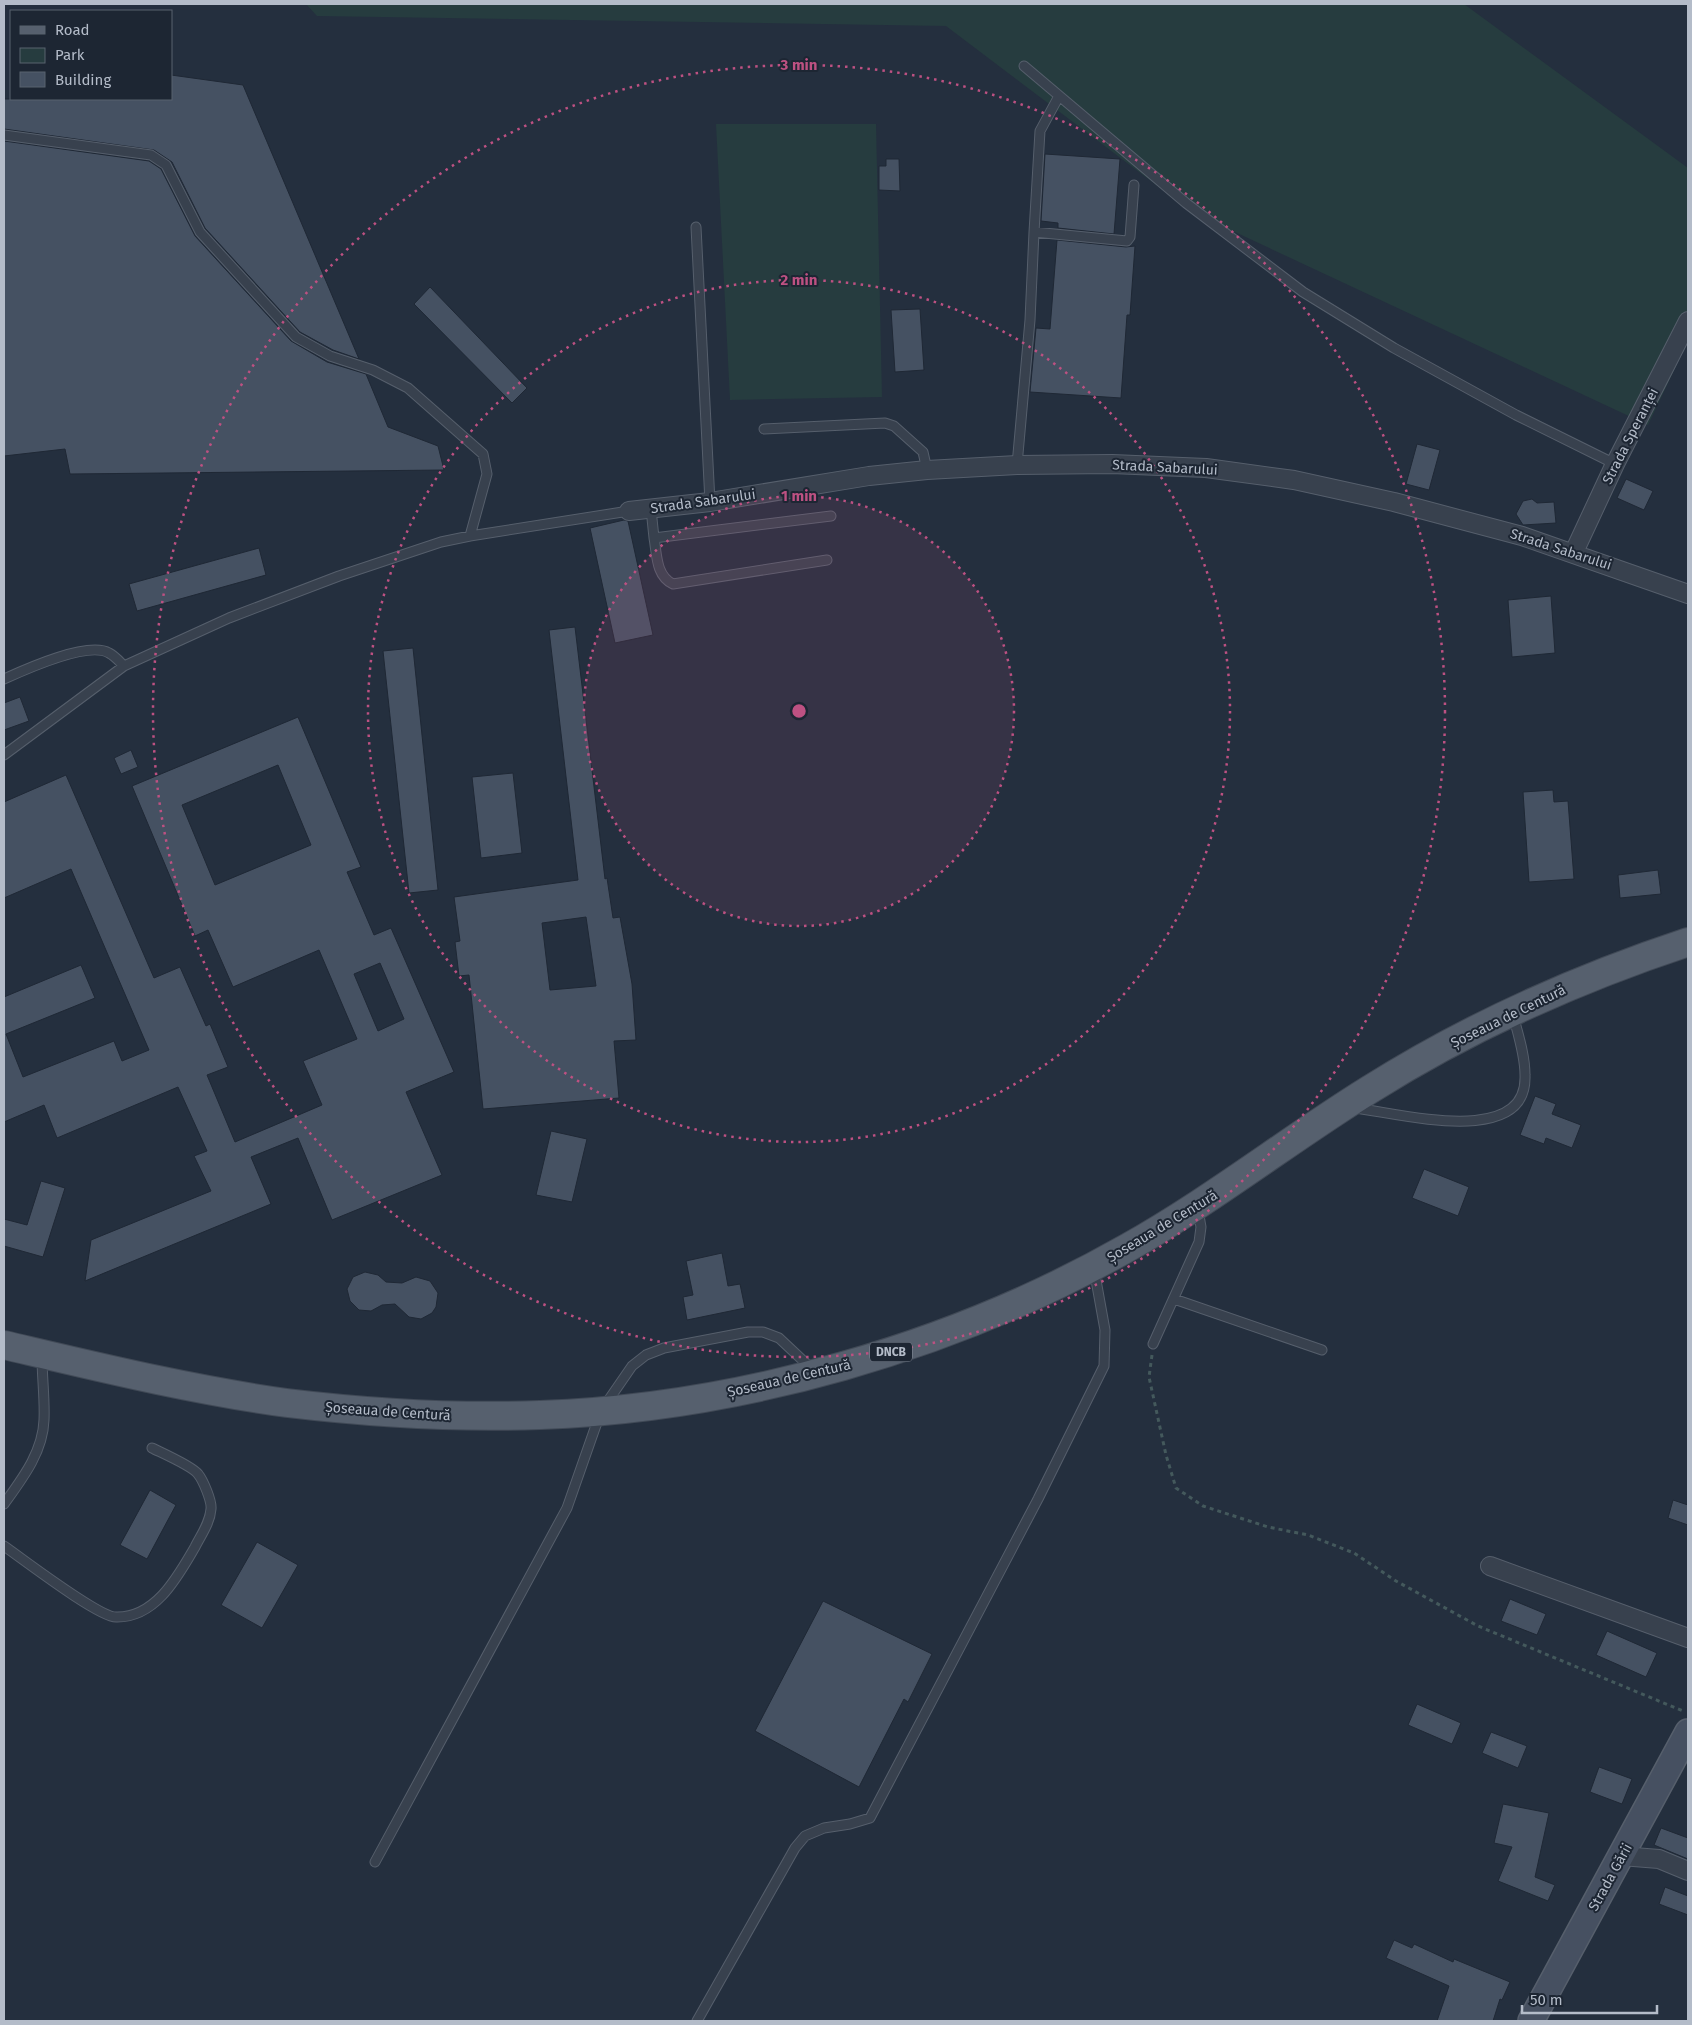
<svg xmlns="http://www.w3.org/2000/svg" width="1692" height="2025" font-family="'Fira Sans',sans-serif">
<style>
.green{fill:#263c3f}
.building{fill:#455162;stroke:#1f2835;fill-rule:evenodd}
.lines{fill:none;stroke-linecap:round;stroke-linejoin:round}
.lane-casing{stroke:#565f6c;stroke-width:11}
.street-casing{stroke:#565f6c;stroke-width:20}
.secondary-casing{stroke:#565f6c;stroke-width:28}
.primary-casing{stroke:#414a57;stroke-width:30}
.path{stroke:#44595c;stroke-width:3;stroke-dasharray:4 4;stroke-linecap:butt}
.lane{stroke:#38414e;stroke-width:9}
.street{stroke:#38414e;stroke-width:18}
.secondary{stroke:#465061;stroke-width:25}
.primary{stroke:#56606e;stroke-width:28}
.ring{fill:none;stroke:#bd5182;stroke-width:2.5;stroke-dasharray:2.5 5}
.labels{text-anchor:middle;stroke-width:4;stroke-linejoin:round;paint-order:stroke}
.shield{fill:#1d2633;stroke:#878f9c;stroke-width:1}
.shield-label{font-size:12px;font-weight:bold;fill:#b4bcc9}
.street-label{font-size:14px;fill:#b4bcc9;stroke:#1d2633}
.centre{fill:#bd5182;stroke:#1d2633;stroke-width:2.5}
.ring-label{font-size:15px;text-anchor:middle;font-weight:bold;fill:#bd5182;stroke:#1d2633;stroke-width:4;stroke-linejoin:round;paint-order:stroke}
</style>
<rect width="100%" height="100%" fill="#242f3e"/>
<path class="green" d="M306 4H1464L1688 168V341L1648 425 1192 212 946 26 317 16Z
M716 124H876L882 397 730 400Z"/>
<path class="building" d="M171 75 243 85 359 359 333 350 300 332 205 228 172 162 154 150 4 129V99H171Z
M4 141 149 161 161 169 195 236 291 341 327 362 366 374 388 427 438 446 444 470 70 474 65 449 4 456Z
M1045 154 1120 159 1114 234 1058 228V223L1041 221Z
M886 159H899L900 191 879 190V166H886Z
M1057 240 1126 247 1135 246 1130 315H1127L1121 398 1030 392 1036 328 1050 329Z
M430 287 527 388 512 403 414 304Z
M920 309 924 370 895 372 891 310Z
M1417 444 1440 450 1429 490 1406 484Z
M1626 479 1653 491 1644 510 1617 498Z
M1532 499 1537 503 1554 502 1556 523 1523 525 1516 514 1523 501Z
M624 520 628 521 653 635 615 643 590 528Z
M259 548 266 575 137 611 129 584Z
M1551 596 1555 653 1512 657 1508 600Z
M575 627 605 879 607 878 613 918 620 917 632 984 636 1040 614 1041 619 1098 483 1109 469 975 459 976 455 942 460 941 454 897 578 880 549 630ZM586 917 596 986 550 990 542 923Z
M413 648 438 890 409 893 383 651Z
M20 697 29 721 4 730V703Z
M298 717 361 867 347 872 374 935 391 928 454 1072 406 1092 442 1175 332 1220 298 1138 251 1157 271 1204 85 1281 91 1240 211 1191 194 1156 207 1151 178 1087 57 1138 44 1105 4 1122V997L81 965 95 998 6 1034 23 1077 114 1041 122 1061 149 1050 71 869 4 898V802L66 775 154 978 180 967 206 1026 210 1024 228 1067 207 1075 235 1142 322 1105 303 1061 357 1039 319 950 233 987 208 930 195 936 132 786ZM278 765 311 845 215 885 182 805ZM380 963 404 1019 378 1031 354 974Z
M131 750 138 767 121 774 114 758Z
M513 773 522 853 481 858 472 777Z
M1553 790 1554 802 1568 801 1574 879 1529 882 1523 792Z
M1658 870 1661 894 1620 898 1618 875Z
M1535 1096 1556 1104 1552 1114 1581 1125 1572 1148 1546 1138 1544 1144 1520 1135Z
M551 1131 587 1139 572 1202 536 1195Z
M1424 1169 1469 1187 1458 1216 1412 1198Z
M41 1181 65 1188 43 1257 4 1246V1219L27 1225Z
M722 1253 728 1286 740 1284 745 1308 687 1320 683 1297 693 1295 686 1261Z
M365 1272 378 1275 386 1282 402 1283 416 1277 430 1281 438 1293 436 1307 432 1313 421 1319 409 1317 395 1304 382 1305 371 1311 359 1310 350 1301 347 1289 353 1277Z
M150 1490 176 1505 147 1559 120 1545Z
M1673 1500 1688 1505V1525L1668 1518Z
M257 1542 298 1565 262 1628 221 1605Z
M1510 1599 1546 1614 1537 1635 1501 1621Z
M823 1601 932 1654 908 1702 904 1699 859 1787 755 1731Z
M1607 1631 1657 1653 1646 1677 1596 1655Z
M1417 1704 1461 1723 1452 1744 1408 1725Z
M1491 1732 1527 1746 1518 1768 1482 1753Z
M1599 1767 1632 1779 1622 1804 1590 1792Z
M1503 1804 1549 1813 1535 1877 1555 1885 1548 1901 1498 1881 1512 1847 1494 1843Z
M1661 1828 1688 1838V1859L1654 1845Z
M1665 1887 1688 1896V1915L1659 1904Z
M1394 1940 1412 1948 1414 1944 1453 1962 1454 1959 1510 1982 1502 2000 1500 1999 1493 2021H1437L1449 1986 1386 1958Z"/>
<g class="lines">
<defs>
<path id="lane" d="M1024 66 1186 203 1303 292 1394 348 1516 415 1615 464
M4 135 151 155 166 165 200 232 296 337 330 356 373 370 408 388 483 454 487 474 470 536
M696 227 710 502
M1034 232 1040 131 1059 96
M764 429 885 423 894 426 923 452 927 470
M1017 465 1030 320 1034 232 1127 241 1130 237 1134 185
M651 509 654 538 831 516
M654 538C657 555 656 576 673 584L827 560
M4 679C26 669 88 641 109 653 115 656 120 662 124 666
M4 755 124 666 229 618 339 576 441 542 470 536 629 511
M1354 1108C1396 1112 1528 1150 1525 1075 1525 1055 1518 1034 1513 1015
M1174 1299 1322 1350
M1153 1344 1199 1242 1201 1227 1198 1210
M4 1504C22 1479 43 1452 44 1420 45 1400 42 1378 42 1357
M4 1546C23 1559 98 1617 116 1617 156 1618 178 1576 195 1547 201 1535 210 1523 211 1509 212 1501 203 1480 198 1474 192 1466 162 1453 152 1448
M375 1862 567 1508 601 1411 632 1366 646 1355 664 1348 748 1332H763L779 1338 812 1369
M697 2021 795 1848 805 1836 824 1828 850 1824 870 1818 1038 1499 1104 1366 1105 1330 1094 1269"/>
<path id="street" d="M629 511 710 502 869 476 927 470 1017 465 1112 464 1206 468 1294 480 1394 502 1522 536 1688 594
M1574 552 1615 464 1688 321
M1490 1566 1688 1638
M1621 1856 1659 1859 1688 1871"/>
<path id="secondary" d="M1531 2021 1688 1732"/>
<path id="primary" d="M4 1345C98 1367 192 1390 287 1403 371 1413 456 1418 540 1415 740 1408 953 1347 1127 1248 1211 1201 1287 1141 1369 1090 1469 1027 1576 979 1688 942"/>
</defs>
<use href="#lane" class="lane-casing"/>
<use href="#street" class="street-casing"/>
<use href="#secondary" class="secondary-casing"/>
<use href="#primary" class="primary-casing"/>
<path class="path" d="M1152 1355 1149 1377 1166 1455 1176 1488 1203 1506 1268 1527 1308 1535 1354 1553 1396 1581 1478 1626 1683 1711"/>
<use href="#lane" class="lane"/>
<use href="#street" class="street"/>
<use href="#secondary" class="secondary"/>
<use href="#primary" class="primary"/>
</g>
<circle cx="799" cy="711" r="215" fill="#bd5182" fill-opacity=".12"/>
<g class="ring">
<circle cx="799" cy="711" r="215"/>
<circle cx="799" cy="711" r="431"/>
<circle cx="799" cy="711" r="646"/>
</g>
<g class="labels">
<rect class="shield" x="870" y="1342.5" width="42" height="19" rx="4"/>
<g class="shield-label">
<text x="891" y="1356">DNCB</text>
</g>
<g class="street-label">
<text transform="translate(1630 436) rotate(-63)" y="5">Strada Speranței</text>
<text transform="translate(1165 467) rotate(3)" y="5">Strada Sabarului</text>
<text transform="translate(703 501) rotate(-8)" y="5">Strada Sabarului</text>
<text transform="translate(1561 549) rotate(18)" y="5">Strada Sabarului</text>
<text transform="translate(1508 1016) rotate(-26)" y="5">Șoseaua de Centură</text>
<text transform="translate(1162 1226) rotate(-31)" y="5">Șoseaua de Centură</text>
<text transform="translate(789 1378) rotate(-13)" y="5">Șoseaua de Centură</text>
<text transform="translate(388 1411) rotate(4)" y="5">Șoseaua de Centură</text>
<text transform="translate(1610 1877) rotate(-61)" y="5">Strada Gării</text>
</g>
</g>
<circle cx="799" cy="711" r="8" class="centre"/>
<g class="ring-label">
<text x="799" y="70">3 min</text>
<text x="799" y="285">2 min</text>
<text x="799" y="501">1 min</text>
</g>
<rect width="1692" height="2025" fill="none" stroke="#b4bcc9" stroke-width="10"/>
<rect x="10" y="10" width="162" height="90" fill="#1d2633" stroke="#59626f"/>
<rect x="20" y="26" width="25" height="8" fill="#56606e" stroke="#59626f"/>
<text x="55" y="35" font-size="15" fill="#b4bcc9">Road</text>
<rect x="20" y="48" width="25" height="15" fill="#263c3f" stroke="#59626f"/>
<text x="55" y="60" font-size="15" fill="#b4bcc9">Park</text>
<rect x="20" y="72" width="25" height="15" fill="#455162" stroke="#59626f"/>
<text x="55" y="85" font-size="15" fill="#b4bcc9">Building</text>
<path d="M1522 2005v8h135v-8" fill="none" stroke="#b4bcc9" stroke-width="2.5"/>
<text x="1530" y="2005" font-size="15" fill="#b4bcc9" stroke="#1d2633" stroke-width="4" paint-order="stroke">50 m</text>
</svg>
